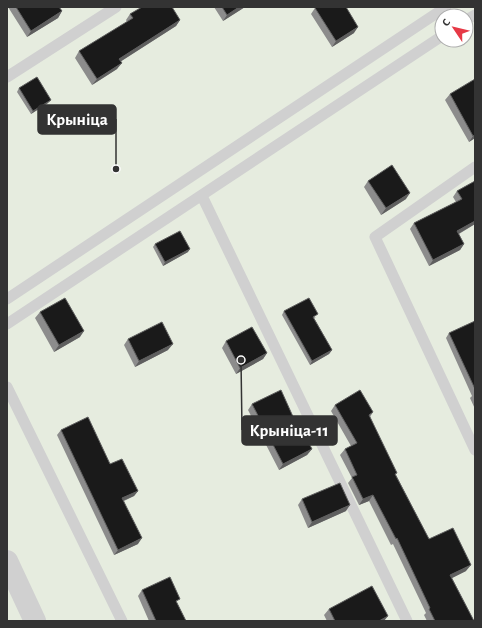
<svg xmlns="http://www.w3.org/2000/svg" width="482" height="628" font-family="'Alegreya Sans',sans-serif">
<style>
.green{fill:#e6ecdf;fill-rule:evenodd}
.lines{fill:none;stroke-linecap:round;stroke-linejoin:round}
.service{stroke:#d0d0d0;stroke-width:11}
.minor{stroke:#d0d0d0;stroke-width:22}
.wall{fill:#8c8c8c}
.shaded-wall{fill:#5f5f5f}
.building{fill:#1a1a1a;stroke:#5f5f5f}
.leader{fill:none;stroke:#333;stroke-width:1.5}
.callout-dot{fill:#333;stroke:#fff;stroke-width:1.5}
.callout{fill:#333;stroke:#333;stroke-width:1.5}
.callout-label{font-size:17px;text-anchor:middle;font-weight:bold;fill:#fff}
</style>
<rect width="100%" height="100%" fill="#fff"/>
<path class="green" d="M7 7H475V621H7ZM442 16H466V40H442Z"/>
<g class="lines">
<path class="service" d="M466 20 475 15
M7 77 116 7
M475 167 375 237 475 450
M202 196 407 621
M7 299 446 7
M7 324 442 36
M7 387 122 621"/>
<path class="minor" d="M7 561 35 621"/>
</g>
<path class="wall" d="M8 7H59L62 11 58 18 27 37Z
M214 7H245L223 21Z
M315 8 354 33 332 47 311 14Z
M130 14 180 20 176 26 120 62 117 69 92 85 75 58 79 51 127 22 126 20Z
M19 88 48 103 31 114 17 92Z
M450 94 475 138 469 142 445 100Z
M368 181 406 199 381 215 364 187Z
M475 181V224L459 234 464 244 460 250 429 266 410 229 414 223 456 202 453 197 457 191Z
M155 244 188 252 163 266 153 247Z
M284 311 316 317 314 318 332 350 329 354 310 365 282 315Z
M40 312 80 337 54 352 35 318Z
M475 321V409L470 398 472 396 446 338 449 333Z
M128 339 168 350 135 367 124 345Z
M226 341 267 353 263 359 236 374 222 348Z
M252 404 299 430 312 449 307 455 279 470 248 410Z
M335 405 373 412 370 417 396 475 429 539 466 571 452 578 474 621H427L424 615 426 613 393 544 391 545 369 501 359 505 348 483 352 478 340 455 345 449 351 446 331 411Z
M61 430 110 464 138 491 134 496 124 501 138 544 114 555 57 435Z
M302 499 346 511 308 528 298 505Z
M142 590 177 603 186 621H149L138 596Z
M329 609 384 621H327L324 615Z"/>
<path class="shaded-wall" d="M239 7H245L223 21 227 15Z
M62 11 58 18 27 37 31 31Z
M180 20 176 26 115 65 119 59Z
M358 27 354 33 332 47 336 41Z
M122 63 117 69 92 85 97 79Z
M51 100 48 103 31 114 33 111Z
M475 135V138L469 142 473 136Z
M410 193 406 199 381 215 386 208Z
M475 221V224L453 237 457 231Z
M464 244 460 250 429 266 433 260Z
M190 249 188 252 163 266 165 262Z
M84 331 80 337 54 352 59 345Z
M173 344 168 350 135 367 139 361Z
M332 350 329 354 310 365 312 361Z
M267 353 263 359 236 374 240 368Z
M312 449 307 455 279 470 283 464Z
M138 491 134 496 118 503 122 498Z
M373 495 369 501 359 505 363 499Z
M350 505 346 511 308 528 312 522Z
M142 538 138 544 114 555 118 550Z
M471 565 466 571 446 581 450 575Z
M388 616 384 621H379Z"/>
<path class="building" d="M16 7H59L62 11 31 31Z
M142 7H172L180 20 119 59 122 63 97 79 79 51 133 18 130 14Z
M222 7H239L227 15Z
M317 7H346L358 27 336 41 315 8Z
M37 77 51 100 33 111 19 88Z
M475 79V135L473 136 450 94Z
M392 165 410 193 386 208 368 181Z
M475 181V221L457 231 464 244 433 260 414 223 462 199 457 191Z
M180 231 190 249 165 262 155 244Z
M65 298 84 331 59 345 40 312Z
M309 298 318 314 313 317 332 350 312 361 284 311Z
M475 321V389L449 333Z
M162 322 173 344 139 361 128 339Z
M252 327 267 353 240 368 226 341Z
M281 390 299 430 301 429 312 449 283 464 252 404Z
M360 390 373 412 369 415 397 473 395 474 429 539 453 528 471 565 450 575 474 621H435L429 609 430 608 397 538 396 539 373 495 363 499 352 477 357 475 345 449 357 443 335 405Z
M88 417 110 464 122 459 138 491 122 498 142 538 118 550 61 430Z
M340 483 350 505 312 522 302 499Z
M170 577 180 599 176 601 186 621H156L142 590Z
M372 586 388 616 379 621H335L329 609Z"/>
<path class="leader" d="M116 169L116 119M241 360L242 430"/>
<g class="callout-dot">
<circle cx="116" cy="169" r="4"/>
<circle cx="241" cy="360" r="4"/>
</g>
<g class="callout">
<rect x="38" y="105" width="78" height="29" rx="4"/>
<rect x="242" y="416" width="95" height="29" rx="4"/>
</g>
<g class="callout-label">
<text x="77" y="125">Крыніца</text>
<text x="289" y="436">Крыніца-11</text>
</g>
<rect width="482" height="628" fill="none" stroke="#333333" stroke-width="16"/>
<g transform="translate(454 28) rotate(305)"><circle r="19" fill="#ffffff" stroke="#adadad"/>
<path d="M0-3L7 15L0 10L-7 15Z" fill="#e63946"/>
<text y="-6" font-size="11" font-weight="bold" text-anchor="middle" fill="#333333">С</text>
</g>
</svg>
